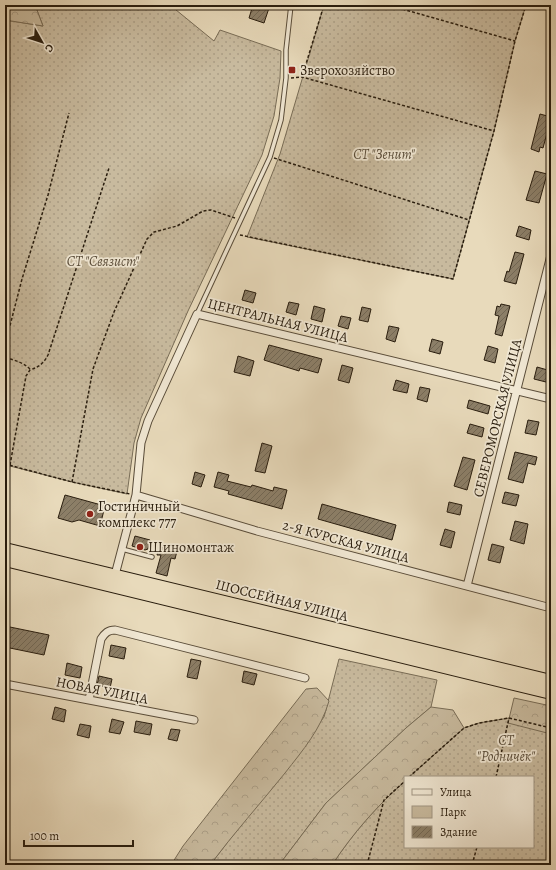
<svg xmlns="http://www.w3.org/2000/svg" width="556" height="870" font-family="Alegreya,serif">
<style>
.green{fill:url(#green-dots);stroke:#786c56}
.forest{fill:url(#forest-crowns);stroke:#786c56}
.building{fill:url(#building-hatch);stroke:#291d0e}
.lines{fill:none;stroke-linecap:round;stroke-linejoin:round}
.service-casing{stroke:#594c39;stroke-width:5.5}
.minor-casing{stroke:#594c39;stroke-width:9}
.trunk-casing{stroke:#291d0e;stroke-width:14}
.path{stroke:#291d0e;stroke-width:1.5;stroke-dasharray:3 2;stroke-linecap:butt}
.service{stroke:#f0e7d3;stroke-width:3.5}
.minor{stroke:#f0e7d3;stroke-width:7}
.trunk{stroke:#e8dabb;stroke-width:12}
.poi-dot{fill:#8f2418;stroke:#f0e7d3;stroke-width:1.5}
.labels{text-anchor:middle;stroke-width:3.5;stroke-linejoin:round;paint-order:stroke}
.poi-label{font-size:14px;fill:#291d0e;stroke:#f0e7d3;text-anchor:start}
.park-label{font-size:14px;font-style:italic;fill:#594c39;stroke:#f0e7d3}
.street-label{font-size:14px;fill:#291d0e;stroke:#f0e7d3}
</style>
<defs>
<pattern id="green-dots" width="8" height="8" patternUnits="userSpaceOnUse"><rect width="8" height="8" fill="#c8ba9e"/><path d="M2 2h.1M6 6h.1" fill="none" stroke="#ac9f87" stroke-width="1.8" stroke-linecap="round"/></pattern>
<pattern id="forest-crowns" width="20" height="18" patternUnits="userSpaceOnUse"><rect width="20" height="18" fill="#c8ba9e"/><path d="M2 6a3 3 0 1 1 6 0M12 15a3 3 0 1 1 6 0" fill="none" stroke="#ac9f87"/></pattern>
<pattern id="building-hatch" width="6" height="6" patternUnits="userSpaceOnUse"><rect width="6" height="6" fill="#8c7f68"/><path d="M-1 1l2-2M0 6l6-6M5 7l2-2" fill="none" stroke="#726754"/></pattern>
</defs>
<rect width="100%" height="100%" fill="#e8dabb"/>
<filter id="stains"><feTurbulence type="fractalNoise" baseFrequency=".005" numOctaves="4"/><feColorMatrix values="0 0 0 0 .2 0 0 0 0 .09 0 0 0 0 .02 0 0 0 .5 -.17"/></filter>
<radialGradient id="worn" r=".72"><stop offset=".6" stop-color="#630" stop-opacity="0"/><stop offset="1" stop-color="#630" stop-opacity=".3"/></radialGradient>
<path class="green" d="M35 5H170L214 41 220 30 281 51 280 78 274 116 262 155 188 311 141 418 134 443 127 494 72 482 10 466 5 484V20L43 26Z
M324 5H526L515 41 494 131 453 279 247 237 280 154Z
M339 659 437 680 431 707 406 728 326 803 279 865H210L324 717Z
M509 718 551 728V865H332C353 833 377 806 405 781V847H533V777H409L464 728 479 723Z"/>
<path class="forest" d="M5 5H35L43 26 5 20Z
M317 688 329 701C321 729 303 750 285 773 260 804 234 833 210 865H171L183 846 306 689Z
M514 698 551 706V734L508 723Z
M431 707 453 710 464 728 409 777H405V781C377 806 353 833 332 865H279L326 803 406 728Z"/>
<path class="building" d="M253 5H270L264 23 249 18Z
M540 114 551 117V118L543 148 540 147 539 152 531 149Z
M535 171 547 174 539 203 526 200Z
M519 226 531 230 529 240 516 236Z
M515 252 524 254 516 284 504 281 507 271 509 272Z
M245 290 256 293 253 303 242 300Z
M289 302 299 304 296 315 286 312Z
M501 304 510 306 502 336 495 334 499 316 495 315 497 306 500 307Z
M314 306 325 309 322 322 311 319Z
M362 307 371 309 368 322 359 320Z
M341 316 351 318 348 329 338 326Z
M389 326 399 328 395 342 386 339Z
M432 339 443 342 440 354 429 351Z
M269 345 322 359 318 373 300 368 299 371 264 360Z
M488 346 498 349 495 363 484 360Z
M238 356 254 361 250 376 234 372Z
M342 365 353 368 349 383 338 380Z
M537 367 551 371 550 383 534 379Z
M396 380 409 384 407 393 393 390Z
M420 387 430 389 427 402 417 399Z
M469 400 490 406 488 414 467 408Z
M528 420 539 422 536 435 525 433Z
M470 424 484 428 482 437 467 433Z
M262 443 272 446 265 473 255 471Z
M515 452 537 457 535 465 528 463 523 483 508 479Z
M463 457 475 460 467 490 454 486Z
M195 472 205 475 201 487 192 484Z
M218 472 229 475 227 481 251 487 252 485 273 491 274 487 287 490 282 509 228 494 229 491 214 487Z
M505 492 519 495 516 506 502 503Z
M65 495 105 506 100 526 79 520 72 522 58 518Z
M449 502 462 505 460 515 447 512Z
M322 504 396 525 392 540 318 519Z
M515 521 528 524 524 544 510 540Z
M445 529 455 532 451 548 440 545Z
M135 536 150 540 148 549 145 550 132 546Z
M492 544 504 547 500 563 488 560Z
M159 547 177 551 175 559 171 558 167 576 156 573 161 555H157Z
M5 626 49 635 44 655 5 647Z
M111 645 126 648 124 659 109 656Z
M191 659 201 661 197 679 187 677Z
M67 663 82 667 80 678 65 675Z
M244 671 257 674 254 685 242 682Z
M99 676 112 679 110 688 97 685Z
M55 707 66 710 64 722 52 719Z
M112 719 124 722 120 734 109 732Z
M136 721 152 724 150 735 134 732Z
M80 724 91 726 89 738 77 735Z
M171 729 180 730 177 741 168 739Z"/>
<g class="lines">
<defs>
<path id="service" d="M197 314 270 157 281 120 286 78V50L291 5
M122 549 152 557"/>
<path id="minor" d="M136 495 257 531 551 608
M115 575 136 495 141 443 148 421 197 314 551 399
M467 586 551 255
M5 684 194 720
M89 700 101 639C105 633 108 630 115 630L305 678"/>
<path id="trunk" d="M5 549 551 681
M5 560 551 693"/>
</defs>
<use href="#service" class="service-casing"/>
<use href="#minor" class="minor-casing"/>
<use href="#trunk" class="trunk-casing"/>
<path class="path" d="M388 5 515 41
M302 77 324 5
M291 78 302 77 494 131
M274 158 469 220
M240 235 453 279 494 131 515 41 526 5
M5 345 22 279 48 195 69 113
M5 358C15 360 22 362 30 369
M5 464 72 482 130 494
M10 465 26 376 30 370C39 367 44 363 48 355L109 168
M72 482 93 369 114 312 147 239 154 232 177 226 203 211 211 210 235 218
M409 777 464 728 479 723 509 718 551 728
M496 777 509 718
M367 865 384 800 405 781
M472 865 477 847"/>
<use href="#service" class="service"/>
<use href="#minor" class="minor"/>
<use href="#trunk" class="trunk"/>
</g>
<g class="poi-dot">
<rect x="288" y="66" width="8" height="8" rx="2"/>
<circle cx="90" cy="514" r="4"/>
<circle cx="140" cy="547" r="4"/>
</g>
<g class="labels">
<g class="poi-label">
<text x="300" y="75">Зверохозяйство</text>
<text x="98" y="511">Гостиничный<tspan x="98" dy="16">комплекс 777</tspan></text>
<text x="148" y="552">Шиномонтаж</text>
</g>
<g class="park-label">
<text x="384" y="159">СТ "Зенит"</text>
<text x="103" y="266">СТ "Связист"</text>
<text x="506" y="745">СТ<tspan x="506" dy="16">"Родничёк"</tspan></text>
</g>
<g class="street-label">
<text transform="translate(278 320) rotate(14)" y="5">ЦЕНТРАЛЬНАЯ УЛИЦА</text>
<text transform="translate(497 418) rotate(-76)" y="5">СЕВЕРОМОРСКАЯ УЛИЦА</text>
<text transform="translate(346 541) rotate(15)" y="5">2-Я КУРСКАЯ УЛИЦА</text>
<text transform="translate(282 600) rotate(14)" y="5">ШОССЕЙНАЯ УЛИЦА</text>
<text transform="translate(102 690) rotate(11)" y="5">НОВАЯ УЛИЦА</text>
</g>
</g>
<rect width="556" height="870" fill="none" stroke="#e8dabb" stroke-width="20"/>
<rect x="6" y="6" width="544" height="858" fill="none" stroke="#291d0e" stroke-width="2"/>
<rect x="10" y="10" width="536" height="850" fill="none" stroke="#291d0e"/>
<rect x="404" y="776" width="130" height="72" fill="#f0e7d3" stroke="#a09684"/>
<rect x="412" y="789" width="20" height="6" fill="#f0e7d3" stroke="#a09684"/>
<text x="440" y="796" font-size="12" fill="#291d0e">Улица</text>
<rect x="412" y="806" width="20" height="12" fill="#c8ba9e" stroke="#a09684"/>
<text x="440" y="816" font-size="12" fill="#291d0e">Парк</text>
<rect x="412" y="826" width="20" height="12" fill="url(#building-hatch)" stroke="#a09684"/>
<text x="440" y="836" font-size="12" fill="#291d0e">Здание</text>
<g transform="translate(42 42) rotate(129)" stroke="#f0e7d3" stroke-width="3" paint-order="stroke">
<path d="M0-3L7 15L0 10L-7 15Z" fill="#291d0e"/>
<text y="-6" font-size="11" font-weight="bold" text-anchor="middle" fill="#291d0e">С</text>
</g>
<path d="M24 840v6h109v-6" fill="none" stroke="#291d0e" stroke-width="2"/>
<text x="30" y="840" font-size="12" fill="#291d0e" stroke="#f0e7d3" stroke-width="3" paint-order="stroke">100 m</text>
<rect width="100%" height="100%" filter="url(#stains)"/>
<rect width="100%" height="100%" fill="url(#worn)"/>
</svg>
